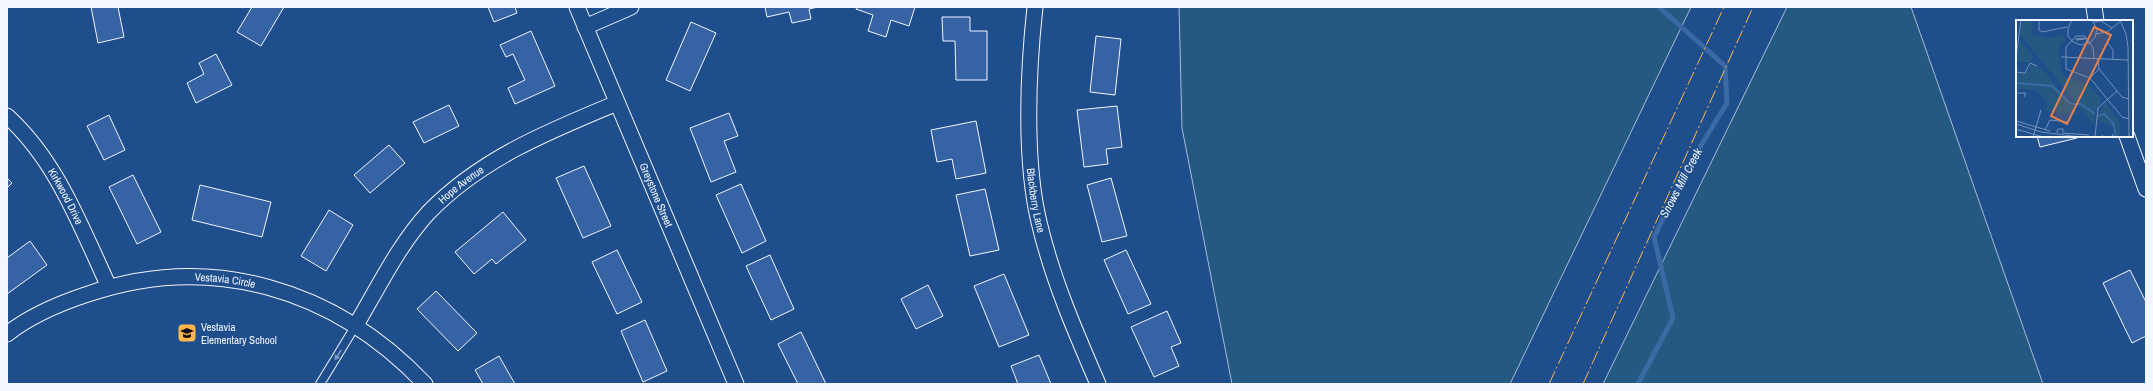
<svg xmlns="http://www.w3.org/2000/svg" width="2153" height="391" font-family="'Archivo Narrow',sans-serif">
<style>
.green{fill:#245a82;stroke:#a8bbd7}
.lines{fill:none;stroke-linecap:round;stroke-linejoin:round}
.stream{stroke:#3b69a3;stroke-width:5}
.building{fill:#3563a3;stroke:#f2f6ff}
.service-casing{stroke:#f2f6ff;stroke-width:10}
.minor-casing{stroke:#f2f6ff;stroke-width:17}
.service{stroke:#1f4e8c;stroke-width:8}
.minor{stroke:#1f4e8c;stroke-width:15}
.power{stroke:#ffb74d;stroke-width:1;stroke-dasharray:14 3 2 3;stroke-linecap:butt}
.oneway{fill:#7e9ac0}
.labels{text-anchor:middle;stroke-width:3;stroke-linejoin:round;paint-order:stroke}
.street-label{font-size:11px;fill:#f2f6ff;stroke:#1f4e8c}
.poi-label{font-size:11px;fill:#f2f6ff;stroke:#1f4e8c;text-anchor:start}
.water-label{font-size:12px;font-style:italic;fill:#f2f6ff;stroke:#1f4e8c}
.inset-river{fill:none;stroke:#3b69a3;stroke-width:2}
.inset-road{fill:none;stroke:#7391ba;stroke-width:1}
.view{fill:#ea8049;fill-opacity:0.15;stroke:#ea8049;stroke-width:2}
.inset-edge{fill:none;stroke:#f2f6ff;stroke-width:2}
</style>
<rect width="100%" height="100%" fill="#1f4e8c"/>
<path class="green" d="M1179 7H1691L1510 384H1232L1182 128Z
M1787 7H1911L2043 384H1603Z"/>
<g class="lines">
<path class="stream" d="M1638 384 1673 318 1654 237 1695 155 1727 103 1725 66 1659 7"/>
</g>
<path class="building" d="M91 7H118L124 37 98 43Z
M252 7H284L261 46 237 32Z
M488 7H515L517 13 494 22Z
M765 7H818L809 9 811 19 792 23 789 12 767 17Z
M857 7H915L909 26 891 20 886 37 868 31 873 15 856 9Z
M942 17H970V31H987V80H956L955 41H943Z
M691 22 716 33 690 91 666 80Z
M531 31 555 86 515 104 508 88 525 80 513 54 506 57 500 45Z
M1096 36 1121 39 1115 95 1090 92Z
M216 54 232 85 196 103 187 83 204 74 199 63Z
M449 105 459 126 424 143 413 122Z
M1117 106 1122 147 1106 149 1108 164 1084 167 1077 110Z
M729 113 738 136 724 141 736 172 711 182 690 128Z
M109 115 125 150 104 160 87 126Z
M976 121 986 173 956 179 952 159 937 162 931 130Z
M2037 136H2076L2077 138 2040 147Z
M389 145 405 163 370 193 354 175Z
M584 166 611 226 583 238 556 178Z
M133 175 161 232 137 244 109 187Z
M7 178 12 183 7 188Z
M1111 178 1127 236 1102 242 1087 185Z
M741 184 766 241 742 253 716 195Z
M200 185 271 202 262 237 192 220Z
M985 189 999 250 970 256 956 195Z
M329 210 353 225 326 271 301 256Z
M503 212 526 240 496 264 492 259 474 274 455 252Z
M30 241 47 265 7 294V258Z
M617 250 642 302 617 314 592 262Z
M1126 250 1151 304 1128 314 1104 260Z
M770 255 794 309 771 320 746 266Z
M2130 270 2146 302V336L2132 343 2103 283Z
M1004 274 1029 335 999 347 974 286Z
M928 285 943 316 916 329 901 299Z
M436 291 477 333 458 351 417 309Z
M1167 311 1181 343 1171 347 1179 366 1154 377 1131 327Z
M645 320 667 371 643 382 621 331Z
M801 332 826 384H798L778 344Z
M1039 355 1051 384H1018L1011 366Z
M499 356 515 384H483L475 370Z"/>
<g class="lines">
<defs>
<path id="service" d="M320 384 356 325"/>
<g id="minor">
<path id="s1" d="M577 7 736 384"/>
<path id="s2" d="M1035 7C1028 71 1024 159 1039 222 1052 278 1075 331 1098 384"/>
<path d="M2094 7 2096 21"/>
<path d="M585 27 631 7"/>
<path id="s3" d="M7 116C57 161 81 227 109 287"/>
<path d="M2127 136 2146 189"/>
<path id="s4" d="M356 325C378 288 398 246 428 213 480 159 549 131 617 103"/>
<path id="s5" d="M7 334C30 316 58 304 85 295 211 251 335 289 425 384"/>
</g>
</defs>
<use href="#service" class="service-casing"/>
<use href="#minor" class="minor-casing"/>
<use href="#service" class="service"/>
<use href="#minor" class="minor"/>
<path class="power" d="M1549 384 1724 7
M1583 384 1753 7"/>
</g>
<defs><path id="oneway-solid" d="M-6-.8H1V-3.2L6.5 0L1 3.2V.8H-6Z"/></defs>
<use class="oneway" href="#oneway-solid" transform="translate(338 355) rotate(122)"/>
<defs>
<symbol id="school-square" viewBox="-11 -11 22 22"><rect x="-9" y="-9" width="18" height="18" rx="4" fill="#ffb74d" stroke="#1f4e8c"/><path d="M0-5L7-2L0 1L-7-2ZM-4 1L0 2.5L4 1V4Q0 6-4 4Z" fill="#111"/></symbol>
</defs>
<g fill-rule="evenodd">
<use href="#school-square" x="176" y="322" width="22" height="22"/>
</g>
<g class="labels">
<g class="street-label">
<text dy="4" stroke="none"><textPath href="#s4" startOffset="177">Hope Avenue</textPath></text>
<text dy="4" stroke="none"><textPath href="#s1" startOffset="204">Greystone Street</textPath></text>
<text dy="4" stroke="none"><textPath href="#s3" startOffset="100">Kirkwood Drive</textPath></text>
<text dy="4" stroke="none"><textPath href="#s2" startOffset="194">Blackberry Lane</textPath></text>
<text dy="4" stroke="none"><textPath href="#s5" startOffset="230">Vestavia Circle</textPath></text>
</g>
<g class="poi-label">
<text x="201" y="331">Vestavia<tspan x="201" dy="13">Elementary School</tspan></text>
</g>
<g class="water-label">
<text transform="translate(1681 183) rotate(-62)" y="4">Snows Mill Creek</text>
</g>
</g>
<g transform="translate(2016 20)">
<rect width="117" height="117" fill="#1f4e8c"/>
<path d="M7 0H17L16 16 35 18 47 14 49 20 43 26V37L46 53 49 57 73 65 86 80 79 92 78 105 3 13ZM3 20 17 36 14 42 1 41ZM14 44 27 49 63 95 30 91 31 82 20 70 2 69 0 54 14 51ZM89 82 105 104 103 117H98V108L81 99Z" fill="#245a82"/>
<path class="inset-river" d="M0 63 36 66 55 84H65L79 94M82 96 88 94 97 103 100 117"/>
<path class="inset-road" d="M23 0V10L26 12 51 7M56 0 52 8V16L57 22 65 25 74 23 79 17 81 9 76 0M104 0 110 14 112 27 113 117M78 2 85 1 96 8M80 14 91 12 106 0M60 19 69 18 70 19 60 20ZM91 22 97 30V39M0 37 5 0M45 37 112 40M78 38 77 28 69 16H60L50 27V49L74 58 106 97 113 99M82 39 83 49 106 77 113 79M0 52 9 53 14 43 21 46M74 58 83 49M0 73H10L8 77M0 101 34 111M0 104 25 112 64 117M0 109 27 117M29 110 34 100 53 102M41 113 42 109H47V112M46 113 73 115M85 116 96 117 97 114M17 117 25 90M79 117 82 88 101 71"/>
<path class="view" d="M78 7 95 15 51 104 35 96Z"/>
<rect width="117" height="117" class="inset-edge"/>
</g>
<rect width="2153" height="391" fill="none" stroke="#f2f6ff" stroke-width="16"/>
</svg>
